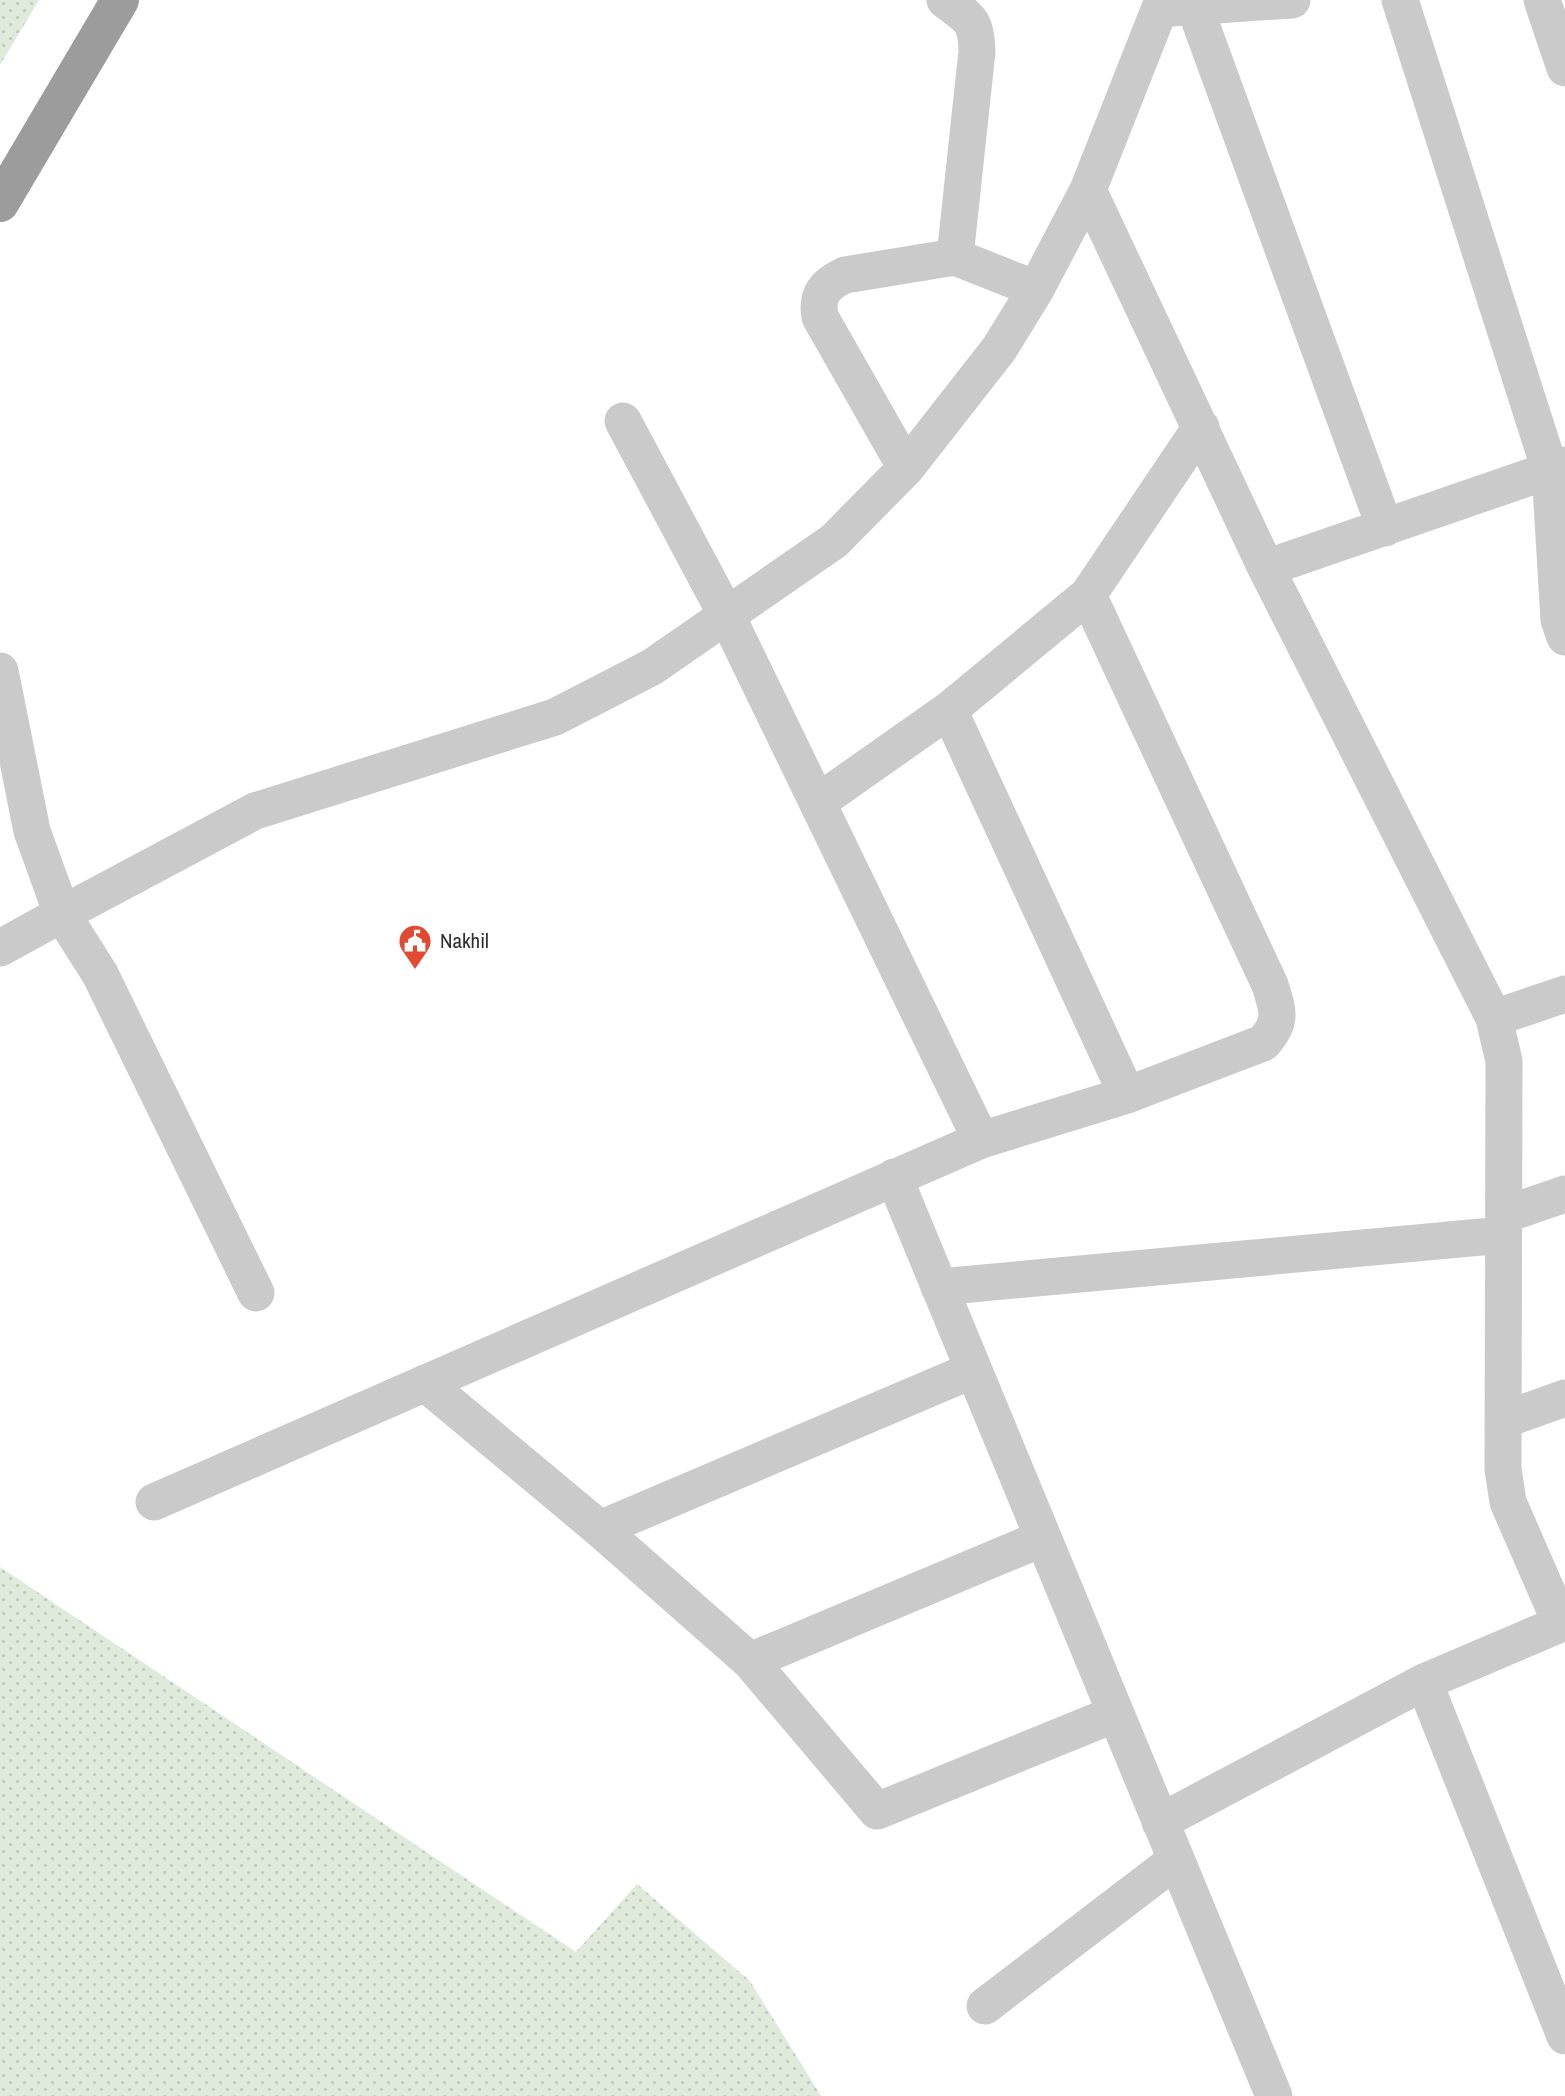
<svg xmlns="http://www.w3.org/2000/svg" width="1565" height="2096" font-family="'Archivo Narrow',sans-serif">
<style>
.grass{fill:url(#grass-dots)}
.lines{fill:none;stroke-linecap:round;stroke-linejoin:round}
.minor{stroke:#cacaca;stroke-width:37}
.trunk{stroke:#9c9c9c;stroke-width:38}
.labels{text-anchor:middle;stroke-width:7;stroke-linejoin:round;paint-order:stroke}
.poi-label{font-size:21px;fill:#2d2d2d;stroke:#fff;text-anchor:start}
</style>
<defs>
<pattern id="grass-dots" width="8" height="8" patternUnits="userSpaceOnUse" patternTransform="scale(1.75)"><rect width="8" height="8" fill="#dfeada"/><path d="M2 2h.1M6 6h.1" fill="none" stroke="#c0c9bb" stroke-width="1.8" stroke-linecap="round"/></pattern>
</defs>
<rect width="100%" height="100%" fill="#fff"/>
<path class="grass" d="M0 0H39L0 65Z
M0 1567 576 1952 637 1884 750 1981 821 2096H0Z"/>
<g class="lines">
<path class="minor" d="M945 0C969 19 976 18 977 51L955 257
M1400 0 1550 470 1559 620 1565 637
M1542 0 1565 68
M1172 8 1292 0
M1195 8 1385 528
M1088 190 1266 568 1494 1018 1504 1061 1503 1469 1508 1502 1561 1624
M623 421 727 616 981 1140
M906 468 820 317C816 295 825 284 845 275L955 257 1036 289
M1266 568 1565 465
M0 671 32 831 62 914 255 811 555 717 652 667 834 541 906 468 999 349 1036 289 1088 190 1163 0
M949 710 1127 1095
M818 802 949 710 1088 595 1201 427
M0 948 62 914 100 974 256 1293
M1494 1018 1565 994
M894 1177 1274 2096
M1504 1215 1565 1194
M939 1287 1503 1235
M425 1383 600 1529 750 1661 877 1811 1115 1714
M1503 1420 1565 1398
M154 1502 981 1140 1127 1095 1263 1043C1283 1021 1278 1011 1270 985L1088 595
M600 1529 973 1370
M750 1661 1043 1538
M1424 1682 1565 2036
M1160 1822 1424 1682 1565 1622
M985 2006 1176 1860"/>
<path class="trunk" d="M0 203 120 0"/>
</g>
<defs>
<symbol id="civic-pin" viewBox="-11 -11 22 30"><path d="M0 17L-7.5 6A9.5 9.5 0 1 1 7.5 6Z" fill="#e14931" stroke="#fff"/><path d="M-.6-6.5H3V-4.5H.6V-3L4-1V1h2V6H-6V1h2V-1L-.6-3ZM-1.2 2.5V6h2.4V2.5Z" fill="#fff"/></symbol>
</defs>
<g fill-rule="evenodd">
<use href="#civic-pin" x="396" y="922" width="38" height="52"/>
</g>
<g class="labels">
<g class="poi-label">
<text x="440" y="948">Nakhil</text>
</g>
</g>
</svg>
